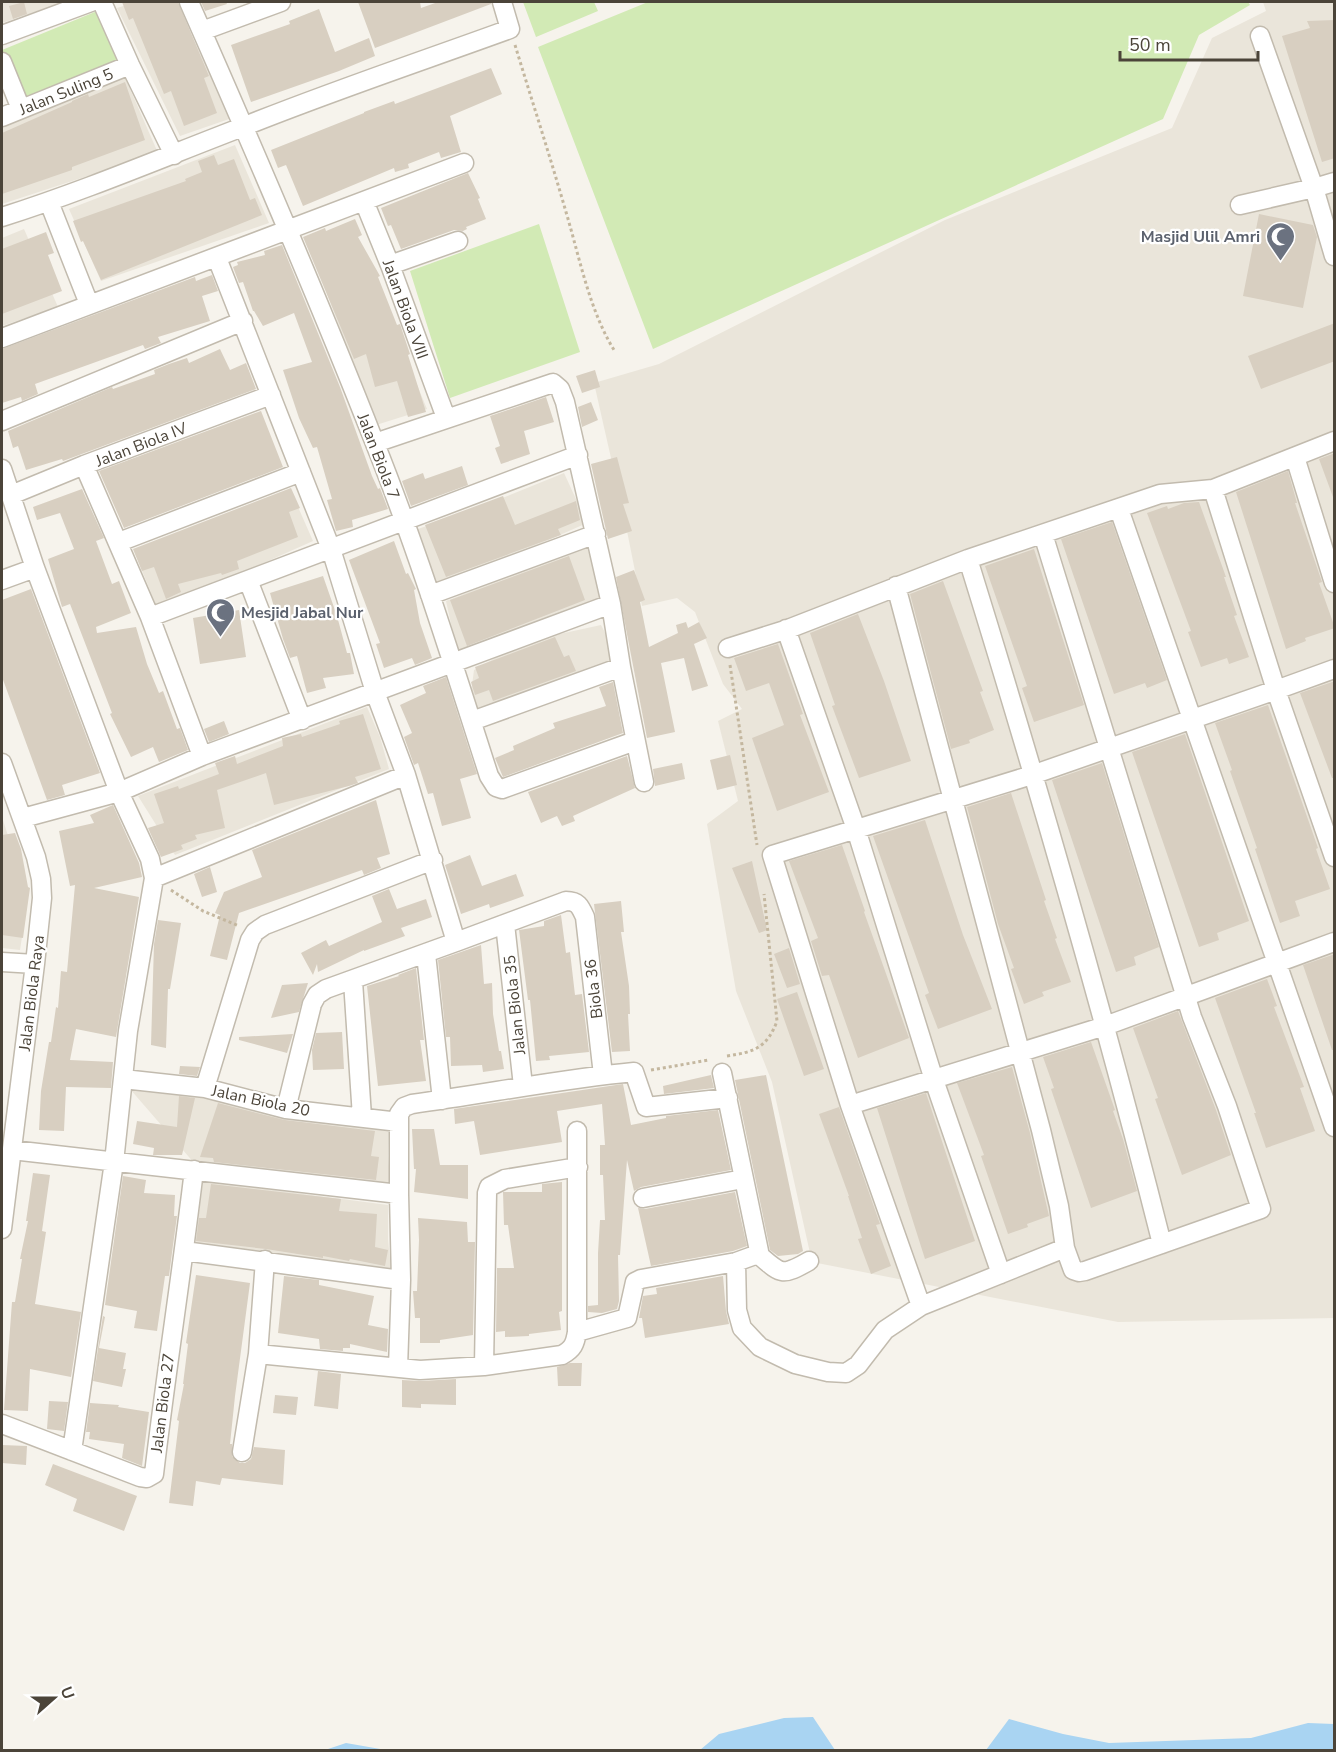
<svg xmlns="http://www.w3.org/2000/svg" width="1336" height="1752" font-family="'Nunito Sans',sans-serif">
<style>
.residential{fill:#eae5da}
.green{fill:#d2eab5}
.water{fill:#a9d4f2}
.building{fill:#d8cfc1}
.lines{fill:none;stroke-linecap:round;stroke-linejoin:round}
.minor-casing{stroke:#c2bbae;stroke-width:21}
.path{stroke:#c4b79f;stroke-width:3;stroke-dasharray:3 3;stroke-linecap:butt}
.minor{stroke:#fff;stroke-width:18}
.labels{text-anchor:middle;stroke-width:4.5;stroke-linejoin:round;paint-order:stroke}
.street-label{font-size:16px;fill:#4b4439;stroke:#fff}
.worship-label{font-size:16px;font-weight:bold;fill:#5b616d;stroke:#fff;text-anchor:end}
</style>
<rect width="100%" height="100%" fill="#f6f3ec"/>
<path class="residential" d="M2 2H64L2 23Z
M136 2H175L232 118 180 136 117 8Z
M1263 2H1334V1318L1118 1322 812 1262 772 1082 736 991 707 824 738 801 718 721 742 709 723 684 695 612 677 598 642 606 623 511 594 383 659 364 945 220 1172 128 1212 38 1266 11Z
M124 75 158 153 2 204V126Z
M235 145 269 223 101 281 69 209Z
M24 229 58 307 2 326V238Z
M353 230 427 409 376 425 311 251Z
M564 473 587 523 431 592 407 533 490 503Z
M291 491 313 541 158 610 134 551Z
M586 546 609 597 457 651 446 601Z
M601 625 620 662 468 716 474 670 523 642Z
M367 707 380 737 389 769 175 855 138 796Z
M2 817 28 898 20 950 2 948Z
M130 1089 389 1122 388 1156 391 1188 195 1164Z
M203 1181 388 1205V1239L391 1271 195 1246Z"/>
<path class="green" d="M523 2H594L598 11 536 37Z
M648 2H1248L1250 5 1199 35 1163 119 653 349 538 47Z
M107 7 129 59 25 104 2 50Z
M539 224 580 352 450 398 410 271Z"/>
<path class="water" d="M813 1717 835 1750H700L719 1734 784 1718Z
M1009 1719 1063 1734 1109 1743 1251 1738 1308 1723 1334 1724V1750H986Z
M346 1743 386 1750H325Z"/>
<path class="building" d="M24 2 27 14 13 19 9 6Z
M122 2H178L209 76 204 78 217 113 184 126 171 91 164 94 133 18 129 20Z
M201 2H226L227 4 205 11Z
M358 2H420L421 8 438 2H491V4L375 48Z
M319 9 335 52 369 38 375 56 339 71 251 102 231 45 290 24 289 21Z
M1335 20V158L1322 162 1282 36 1310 28 1307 21Z
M491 68 502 94 450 116 461 152 441 158 439 152 408 164 409 168 395 172 394 168 303 206 286 165 278 168 271 150 364 113V112L394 101 395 104Z
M125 82 145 140 72 167V170L2 194V133L72 102V101L88 94 89 97Z
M214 155 218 165 234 159 250 200 255 198 262 215 101 280 83 241 81 242 73 221 186 181 185 179 202 172 198 161Z
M468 173 480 198 478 199 486 219 466 227 467 229 463 231 454 230 401 249 391 225 388 226 381 208Z
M1259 214 1313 225 1317 237 1303 308 1243 296Z
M355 219 362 235 358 237 380 276 378 277 397 325 400 324 410 354 408 355 426 412 408 417 397 381 375 387 366 354 354 359 303 237 325 228 326 231Z
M46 232 54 253 48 255 62 291 2 314V249Z
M282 245 340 387 372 476 378 489 380 488 388 509 352 520 353 527 336 531 327 500 332 499 317 447 313 448 299 418 283 370 312 362 294 313 263 326 254 311H253L243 282 239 283 233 267 238 265 237 262 265 255 264 251Z
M212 275 218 291 202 296 210 321 158 337 161 343 145 349 143 345 35 384 38 394 22 401 21 397 2 403V349L195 277 196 281Z
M1335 323V361L1261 389 1248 356Z
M220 349 230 370 246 363 256 389 63 461 62 459 26 470 18 446 13 448 8 431 112 387 113 389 155 374 154 370 169 364 187 358 189 363Z
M595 370 600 387 582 393 576 376Z
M546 397 554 422 524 431 530 454 501 464 495 448 500 446 490 416Z
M591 402 598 420 582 427 578 407Z
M261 411 283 467 124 528 99 471Z
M1335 453V496L1333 497 1319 459Z
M617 457 629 503 623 504 632 531 608 539 591 464Z
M462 466 468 485 411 506 402 481 423 473 425 479Z
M1288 471 1297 503H1295L1322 582 1319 583 1335 628 1305 638 1306 641 1286 649 1236 492Z
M291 488 300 508 289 512 298 537 237 561 239 569 222 575 221 573 178 584 181 592 166 599 154 567 142 571 133 549Z
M82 489 104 538 96 541 112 584 119 581 131 613 96 627 97 633 136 627 147 664 159 693 163 691 177 729 180 728 188 750 159 762 153 747 131 757 110 714 112 713 70 604 62 607 48 559 74 549 60 513 37 520 33 507Z
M503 496 515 525 576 501 580 520 558 529 561 535 446 577 425 525Z
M1199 502 1226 577H1224L1237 615 1234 616 1249 657 1229 664 1227 658 1201 667 1188 632 1191 631 1147 513 1167 506 1168 509 1184 503Z
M1112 522 1167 680 1147 688 1145 683 1114 694 1061 539Z
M394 541 406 574 408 573 416 589 414 590 420 623 432 658 415 665 412 658 384 668 376 644 380 643 349 560Z
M1034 549 1084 705 1034 722 1022 688 1027 686 985 566Z
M569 556 585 600 467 646 450 600Z
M634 570 645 600 640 602 649 647 678 633 676 625 686 622 688 628 699 622 707 638 694 644 708 686 692 691 684 658 661 663 675 732 647 738 616 577Z
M323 576 337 616 347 653H350L354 674 323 678 326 688 307 693 297 656 290 658 283 639 270 593Z
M943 581 983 691 980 692 994 730 969 740 970 743 951 749 910 594Z
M31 589 100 773 62 785 65 795 47 800 2 677V600Z
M239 610 246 657 200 664 193 618Z
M858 614 884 681 911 761 859 778 832 706 835 705 810 633Z
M555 637 564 657 569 655 576 671 493 701 489 690 475 695 471 682 479 678 475 667Z
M778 644 803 714 800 715 829 792 777 811 752 738 784 725 769 683 746 691 734 658Z
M446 677 477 774 460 779 471 818 442 826 433 793 428 794 418 763 414 765 404 737 412 733 400 705 426 693 423 686Z
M1335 681V778H1332L1300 693Z
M613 682 623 733 503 777 495 758 514 750 513 746 555 728 553 723 606 706 599 687Z
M1268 705 1318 848 1316 849 1330 889 1295 901 1300 916 1280 923 1255 849 1257 848 1230 771 1232 770 1215 723Z
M363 714 381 769 355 777 358 783 349 786 274 805 266 773 217 790 225 828 195 835 197 839 181 845 183 849 161 857 148 828 164 823 154 794 178 786 179 789 219 774 215 763 235 756 237 764 283 746 282 738 301 734 302 737 340 724 339 721Z
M224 721 229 734 209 742 204 729Z
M1185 734 1249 921 1217 933 1219 940 1199 947 1132 752Z
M730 755 737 785 717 790 710 760Z
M627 756 635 788 573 816 575 821 562 826 557 816 541 823 528 792Z
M682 763 685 779 655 786 653 769Z
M1102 763 1159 947 1134 957 1136 965 1116 972 1052 780Z
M1011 793 1046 900 1044 901 1057 938 1055 939 1071 982 1042 992 1044 996 1024 1004 1011 969 1014 968 998 924 967 807Z
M376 800 390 854 377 858 381 868 364 875 362 870 239 913 227 960 210 956 220 915 215 913 224 892 262 877 252 850Z
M113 805 139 863 142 877 94 888 139 897 116 1037 76 1029 70 1060 113 1062 111 1088 66 1087 64 1131 39 1130 41 1091 49 1042H51L56 1007 58 1008 61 971 67 972 75 885 70 886 59 831 94 823 90 815Z
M925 820 963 935 992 1009 938 1029 925 995 929 993 873 836Z
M15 833 21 849 28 887 30 888 23 938 2 935V835Z
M842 845 865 911 864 912 909 1038 858 1058 829 975 822 976 811 941 818 938 789 861Z
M470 855 482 886 516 874 524 896 490 908 489 904 461 914 445 865Z
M752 861 767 930 759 933 732 868Z
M210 867 217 892 202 897 194 874Z
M389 889 397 909 426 899 432 917 401 928 405 936 364 951V950L318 972 317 964 313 975 301 953 326 940 329 946 382 922 372 896Z
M621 901 624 932H621L629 986 630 1014H628L630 1051 612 1052 594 904Z
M561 915 566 953 570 952 575 995 582 994 589 1052 549 1056 550 1060 536 1061 530 1000H528L519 930 544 926V921Z
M158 920 181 923 170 989H168L166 1048 151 1045 154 944Z
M481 945 484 984 492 983 493 1014 499 1051H501L504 1069 483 1072 482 1065 451 1066 450 1037H446L438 960Z
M789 948 800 984 787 988 774 954Z
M1335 954V1050H1332L1303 965Z
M416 968 424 1040H420L426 1081 378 1086 367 986 399 976 398 975Z
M1267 979 1277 1006 1274 1007 1304 1087 1300 1088 1315 1131 1266 1148 1254 1113H1256L1215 998Z
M308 983 299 1012 271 1018 282 985Z
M797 992 824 1069 804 1076 777 999Z
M1178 1011 1216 1110 1231 1155 1182 1175 1155 1099 1158 1098 1133 1028Z
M342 1032 344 1069 313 1070 312 1050 316 1033Z
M293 1034 287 1053 239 1040V1037Z
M1091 1042 1115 1110 1113 1111 1123 1139 1137 1191 1091 1208 1051 1089 1054 1088 1043 1057Z
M180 1066 200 1067 197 1076 179 1074Z
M1012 1067 1030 1133 1049 1216 1027 1224 1028 1227 1008 1234 981 1156 984 1155 957 1083Z
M711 1075 714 1088 664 1094 663 1086Z
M766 1075 803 1251 798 1254 778 1256 770 1250 735 1080Z
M623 1084 631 1125 666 1118V1116L718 1110 731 1170 641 1187 634 1191 627 1160 620 1255H618L619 1301 617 1309 602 1313 588 1312V1306L598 1305V1253L600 1220H605L603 1175H600V1145H605L602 1104 557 1111 562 1142 480 1155 474 1121 455 1124 454 1109Z
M926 1093 975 1241 925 1259 877 1108Z
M179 1096 195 1098 182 1155H153L154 1148 133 1144 137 1121 177 1127Z
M218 1103 285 1120 375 1131 371 1156 379 1157 376 1180 214 1162 213 1158 200 1157Z
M839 1107 880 1224 876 1225 891 1266 871 1274 858 1239 862 1238 848 1196H849L819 1114Z
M412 1129H434L440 1165H468V1199L414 1192 416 1169H414Z
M33 1173 50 1175 42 1231 46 1232 35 1304 81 1312 71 1377 30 1369 28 1411 4 1410 12 1302H15L22 1259H20L28 1221H26Z
M123 1176 146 1180 144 1193 175 1195 174 1216H177L173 1245 169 1276H165L157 1331 134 1328 137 1311 105 1305Z
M562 1182V1311L559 1312 561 1330 529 1334V1336L505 1337V1331L496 1332 497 1268H514L508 1225H504L503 1192H542V1184Z
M211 1184 341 1199 339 1211 377 1214 375 1247 388 1250 385 1266 350 1259 349 1261 323 1256V1258L266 1249 196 1241 199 1218H206Z
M735 1192 747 1246 733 1251 651 1266 638 1208 645 1209Z
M418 1218 467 1222 468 1242H475L473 1335 440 1340V1343H420V1318H415L413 1291H417L419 1240Z
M196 1275 250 1283 235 1396 230 1444H232V1456L240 1463H245L251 1459 254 1447 285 1450 283 1485 222 1478 220 1485 196 1481 193 1506 169 1503 179 1421 177 1420 184 1384H183L188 1344 186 1343Z
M284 1276 319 1280V1285L374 1296 368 1325 388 1329 387 1352 350 1344V1348H343V1351L320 1349 319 1339 278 1333Z
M723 1276 726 1311 729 1324 645 1338 642 1318H639L643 1296 657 1294 656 1288Z
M103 1316 105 1317 99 1348 126 1353 123 1369H126L122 1387 93 1381Z
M570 1363H582L581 1386H558L557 1367Z
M318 1371 341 1374 338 1409 314 1406Z
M456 1379V1405L421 1404V1408L402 1407V1380L421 1381Z
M275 1395 298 1397 296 1415 273 1413Z
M49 1401 68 1402 64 1431 47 1429Z
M90 1403 119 1405 118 1407 149 1412 142 1466 122 1458 124 1444 89 1439 90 1432H86Z
M2 1445 27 1446 26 1465 2 1463Z
M53 1464 137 1496 124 1531 73 1511 77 1499 45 1485Z"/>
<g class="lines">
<defs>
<path id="minor" d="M102 2 130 65 174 155
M189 2C253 147 316 293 374 441 418 551 453 664 489 776L496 787 502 789 635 741
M202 31 281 2
M2 35 91 2
M2 62 21 109
M2 117 130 65
M1334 182 1314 188 1334 256
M364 201 390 265 446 418
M49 202 89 304
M1240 205 1314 188 1260 36
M2 217C84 191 164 157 245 126 332 91 422 61 510 29L502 2
M217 258 331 549 375 692 406 775 456 942 566 901C578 901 580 906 585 917L603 1075
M390 265 458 241
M2 338 464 163
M2 421 243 321
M375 443 553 383 560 389 565 402 611 604 621 667 472 721
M1295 457 1334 583
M84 465 150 617
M2 469 35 568 119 792 150 859 154 878 128 1031 114 1162 72 1451
M1213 489 1334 441
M11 495 84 465 271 395
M1119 509 1334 1127
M119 542 301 472
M968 559C1038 785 1104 1014 1162 1244
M2 580 35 568
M248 580 302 720
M896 586 1041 1130 1059 1206 1065 1248 1073 1270 1079 1272 1085 1271 1261 1209 1227 1106 1192 1017 1043 534
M430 595 596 534
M786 629 856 829 934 1080 1001 1274
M728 648 788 629 968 559 1160 494 1213 489 1276 690 1334 669
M621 667 644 782
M202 756 150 617 578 455
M2 763 36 857 41 879 42 898 35 964 2 1229
M23 818 119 792 202 756 611 604
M1334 857 1276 690 1032 775 772 855 850 1105 1105 1026 1334 942
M154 878 406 775
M505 924 523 1086
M426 954 442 1100
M2 962 35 964
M353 981 362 1117
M123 1079 205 1088 286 1109 399 1122
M205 1088 250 940 255 932 265 925 433 860
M850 1105 921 1306
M286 1109 312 1004 317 995 326 989 456 942
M12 1150 399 1194V1114L404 1107 412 1104C486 1094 560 1079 634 1072L646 1107 728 1098
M643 1198 743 1179
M184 1251 401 1280
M758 1254C781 1274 781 1277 809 1261
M736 1262 737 1310 742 1328 760 1347 795 1364 828 1372 846 1373 858 1365 885 1330 921 1306 1065 1248
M577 1332 627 1318 635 1282 641 1279 736 1262 758 1254 759 1251 722 1073
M258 1354 420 1370 484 1366 562 1355C573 1349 575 1344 577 1332V1131
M484 1366 487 1193 489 1187 505 1179 578 1167
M398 1368 401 1280 399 1194
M2 1424 140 1477 147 1478 154 1474C166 1372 182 1272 194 1170
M242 1452 258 1354 265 1260"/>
</defs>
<use href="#minor" class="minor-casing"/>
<path class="path" d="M515 45C532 101 550 156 566 212 580 259 589 309 614 350
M730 665 757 845
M171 890 203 911 239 926
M727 1056C754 1052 767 1048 777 1021L764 894
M651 1070 709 1060"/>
<use href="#minor" class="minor"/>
</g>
<defs>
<symbol id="mosque-pin" viewBox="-11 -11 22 30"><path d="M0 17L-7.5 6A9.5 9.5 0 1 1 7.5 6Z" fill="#6b7280" stroke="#fff"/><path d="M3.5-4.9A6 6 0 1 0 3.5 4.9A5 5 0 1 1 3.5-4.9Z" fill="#fff"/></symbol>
</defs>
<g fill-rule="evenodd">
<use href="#mosque-pin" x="1264" y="220" width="33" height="45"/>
<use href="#mosque-pin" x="204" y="596" width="33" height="45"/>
</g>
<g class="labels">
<g class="street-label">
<text transform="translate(66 91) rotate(-22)" y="6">Jalan Suling 5</text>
<text transform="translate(406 309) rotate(70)" y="6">Jalan Biola VIII</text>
<text transform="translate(141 444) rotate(-21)" y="6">Jalan Biola IV</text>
<text transform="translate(379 456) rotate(69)" y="6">Jalan Biola 7</text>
<text transform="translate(593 989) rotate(-97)" y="6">Biola 36</text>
<text transform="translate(31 993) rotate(-83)" y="6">Jalan Biola Raya</text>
<text transform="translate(514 1005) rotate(-96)" y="6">Jalan Biola 35</text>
<text transform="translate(261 1100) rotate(12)" y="6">Jalan Biola 20</text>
<text transform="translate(162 1403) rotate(-83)" y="6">Jalan Biola 27</text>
</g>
<g class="worship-label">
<text x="1260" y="242">Masjid Ulil Amri</text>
<text x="241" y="618" text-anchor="start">Mesjid Jabal Nur</text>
</g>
</g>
<rect width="1336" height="1752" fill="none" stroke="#4b4439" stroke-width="6"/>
<g transform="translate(54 1698) rotate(69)" stroke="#ffffff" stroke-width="4.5" paint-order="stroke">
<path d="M0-4.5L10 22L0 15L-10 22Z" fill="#4b4439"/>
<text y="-9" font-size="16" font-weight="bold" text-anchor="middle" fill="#4b4439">U</text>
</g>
<path d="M1120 51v9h138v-9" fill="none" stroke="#4b4439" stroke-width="3"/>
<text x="1129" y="51" font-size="18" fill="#4b4439" stroke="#ffffff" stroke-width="4.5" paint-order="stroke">50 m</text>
</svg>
